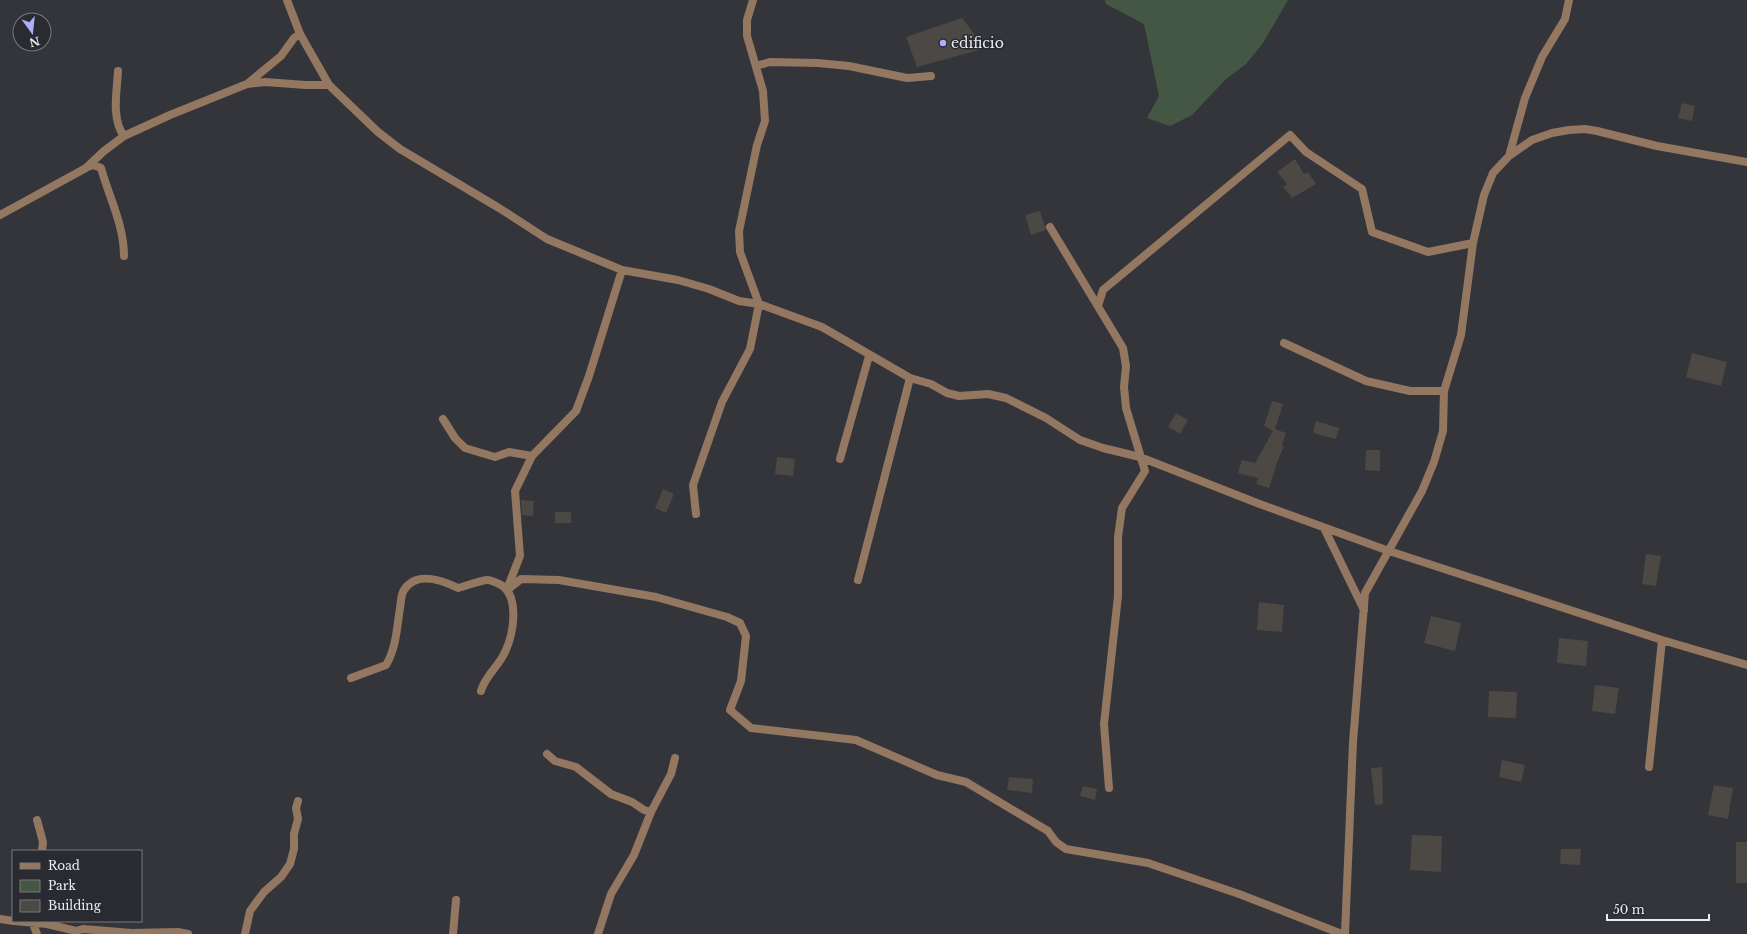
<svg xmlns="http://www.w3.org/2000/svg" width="1747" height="934" font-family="'Libre Baskerville',serif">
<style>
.green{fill:#445745}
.building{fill:#4c4844}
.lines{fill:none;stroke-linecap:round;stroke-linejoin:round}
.minor{stroke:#937761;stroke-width:8}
.poi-dot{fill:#acaffb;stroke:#292b30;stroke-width:1.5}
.labels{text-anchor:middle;stroke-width:3;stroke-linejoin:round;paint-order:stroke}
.poi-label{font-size:14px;fill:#eaecef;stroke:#292b30;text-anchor:start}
</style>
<rect width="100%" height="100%" fill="#33353a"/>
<path class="green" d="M1105 0H1288L1263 43 1246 64 1226 79 1192 115 1170 126 1147 118 1159 96 1144 24 1106 4Z"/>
<path class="building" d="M962 18 973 32 979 50 917 67 906 37Z
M1682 103 1695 106 1692 121 1678 118Z
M1295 159 1304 174 1308 172 1316 184 1292 198 1283 187 1287 184 1277 172Z
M1040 211 1046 230 1031 235 1025 215Z
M1692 353 1727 362 1721 386 1686 377Z
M1272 401 1283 404 1275 429 1286 433 1282 446 1284 447 1278 460 1269 488 1256 484 1258 478 1238 473 1242 460 1255 463 1273 431 1264 426Z
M1176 413 1188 420 1180 434 1168 427Z
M1316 421 1339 428 1336 439 1313 433Z
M1366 450H1380V471L1365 470Z
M777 457 795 459 793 476 775 474Z
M663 489 674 494 666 513 655 508Z
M521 500 534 501 533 516 522 515Z
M555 512H571V523H555Z
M1646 554 1661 556 1656 586 1642 584Z
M1259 602 1284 605 1282 632 1257 630Z
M1431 616 1461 623 1455 651 1424 643Z
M1559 638 1588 641 1586 666 1557 663Z
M1595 685 1619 688 1615 714 1592 711Z
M1489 691 1517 692 1516 718 1488 717Z
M1502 760 1525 765 1521 782 1499 777Z
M1382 767 1383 804 1375 805 1371 768Z
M1009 777 1033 779 1032 793 1007 790Z
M1714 785 1733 788 1728 819 1708 815Z
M1083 786 1097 789 1095 800 1080 796Z
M1412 835 1442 836 1441 872 1410 870Z
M1736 842H1747V883H1736Z
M1561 849H1581L1580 865 1560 864Z"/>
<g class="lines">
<path class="minor" d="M287 0 300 34 329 85 378 132 400 149 499 208 547 239 622 270 678 280 709 289 739 301 759 304 822 327 910 378 931 384 947 393 959 396 988 394 1006 398 1046 418 1080 440 1103 448 1140 457 1257 503 1389 551 1662 640 1747 665
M756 66 770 62 818 63 849 66 907 78 931 76
M118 71C117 91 111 119 124 136
M247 84 281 56 294 38 300 34
M1509 156 1525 98 1542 57 1565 19 1569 0
M87 167 94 165 101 168C109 197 124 225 124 256
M0 215 86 168 104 151 124 136 170 115 247 84 265 82 306 85H329
M1050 227 1123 348 1126 366 1124 387 1126 408 1145 471 1122 508 1118 537V596L1104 724 1109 788
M1098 306 1103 290 1290 135 1306 152 1362 189 1372 232 1428 252 1473 243
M1284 343 1366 381 1410 391H1444
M443 419 455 438 465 448 495 457 509 452 532 456
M840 459 869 356
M696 514 693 485 722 402 750 349 759 304 740 252 739 231 757 145 765 121 763 91 747 36V20L753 0
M1324 528 1364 610
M858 580 910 378
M507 589 520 556 515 491 532 456 576 411 589 376 622 270
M507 590 521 579 559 580 656 597 727 617 740 623 746 636 741 681 730 710 751 728 856 740 937 775 966 782 1048 831 1056 842 1066 849 1148 863 1239 894 1342 934
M351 678 386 665C396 649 397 627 400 608 401 602 401 594 404 590 416 571 442 580 458 588 466 586 481 580 488 580 490 580 494 582 497 583 521 592 514 634 505 652 499 666 485 676 481 691
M547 754 555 761 576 767 611 794 632 802 644 810 651 812
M1649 767 1662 640
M37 820 43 842 42 851
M0 919 13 921
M14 921 47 924 76 931 83 929 132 933 178 932 188 934
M33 924 37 934
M245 934 250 911 264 892 281 877 290 864 294 849V834L298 819 296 808 298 801
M453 934 456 900
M598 934 611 894 634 855 651 812 671 774 675 758
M1345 934 1353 742 1365 593 1422 491 1434 462 1443 431 1444 391 1461 335 1473 243 1484 195 1493 173 1509 156 1532 140 1552 133 1569 130 1585 129 1597 131 1657 146 1747 162"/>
</g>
<circle class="poi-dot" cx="943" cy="43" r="4"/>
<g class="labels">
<g class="poi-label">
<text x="951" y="48">edificio</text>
</g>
</g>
<rect x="12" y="850" width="130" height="72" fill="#292b30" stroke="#76787c"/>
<rect x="20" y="863" width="20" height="6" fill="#937761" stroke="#76787c"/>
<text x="48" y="870" font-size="12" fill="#eaecef">Road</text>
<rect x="20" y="880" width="20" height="12" fill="#445745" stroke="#76787c"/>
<text x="48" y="890" font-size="12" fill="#eaecef">Park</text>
<rect x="20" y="900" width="20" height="12" fill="#4c4844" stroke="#76787c"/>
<text x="48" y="910" font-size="12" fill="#eaecef">Building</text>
<g transform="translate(32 32) rotate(165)"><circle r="19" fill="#292b30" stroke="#76787c"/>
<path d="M0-3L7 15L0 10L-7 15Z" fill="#acaffb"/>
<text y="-6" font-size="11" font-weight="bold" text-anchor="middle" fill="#eaecef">N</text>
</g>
<path d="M1607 914v6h102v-6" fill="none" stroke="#eaecef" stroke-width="2"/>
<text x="1613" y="914" font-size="12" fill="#eaecef" stroke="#292b30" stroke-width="3" paint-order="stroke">50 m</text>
</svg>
